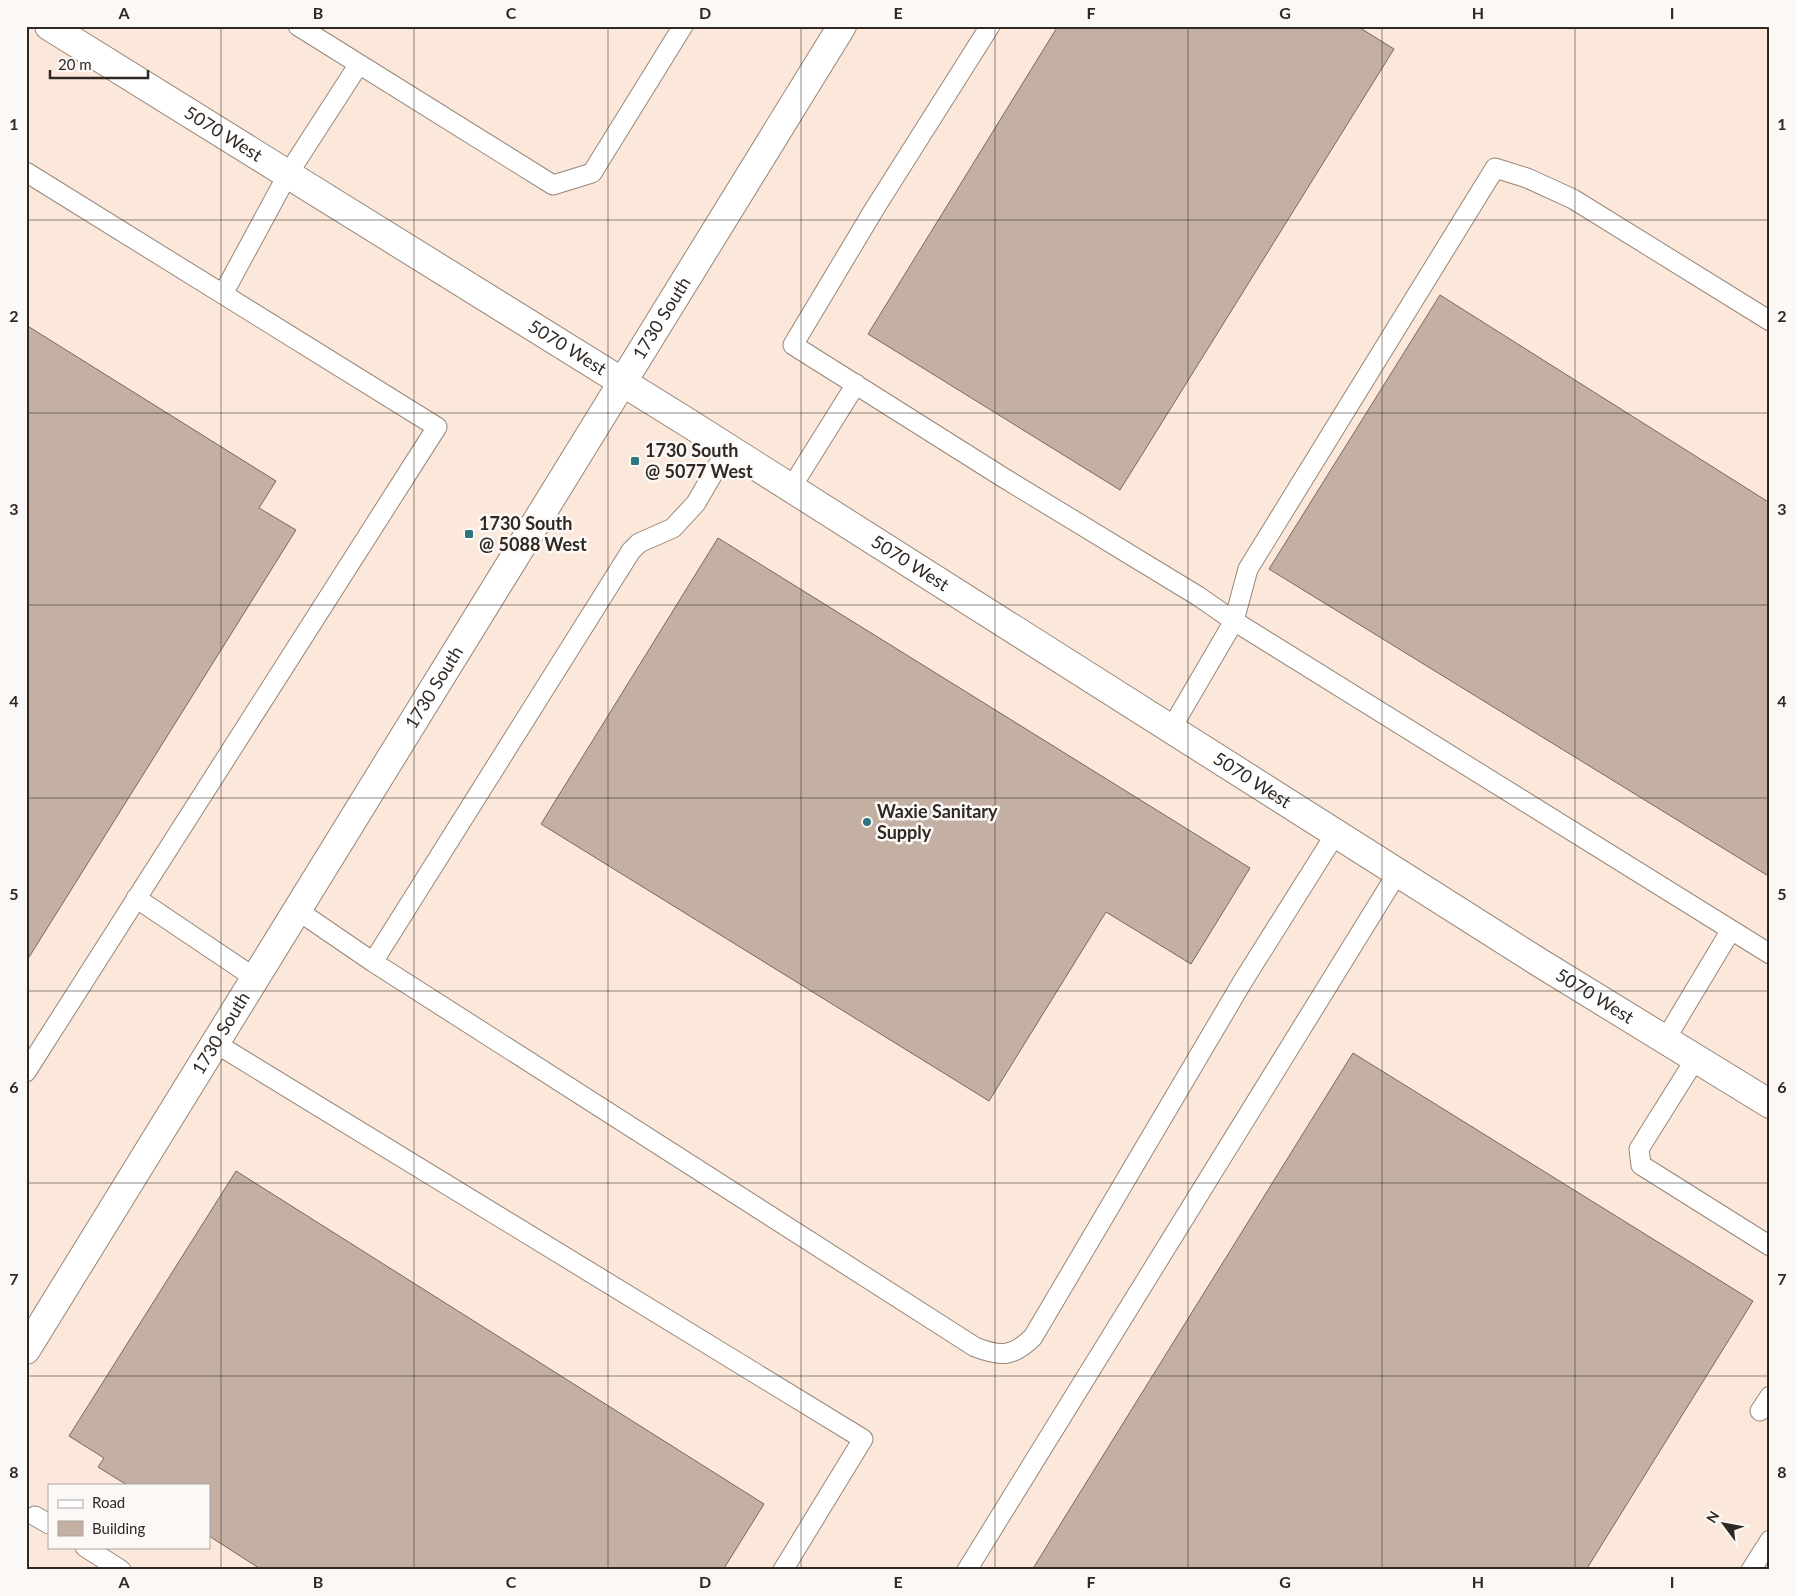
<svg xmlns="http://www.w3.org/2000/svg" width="1796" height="1596" font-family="Lato,sans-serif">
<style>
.building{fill:#c3b0a3;stroke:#79685c}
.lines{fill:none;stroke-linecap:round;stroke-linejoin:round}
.service-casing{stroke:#978679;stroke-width:21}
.minor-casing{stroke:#978679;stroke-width:30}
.service{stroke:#fff;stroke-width:19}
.minor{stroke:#fff;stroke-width:28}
.grid{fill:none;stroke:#302823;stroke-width:1;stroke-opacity:0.55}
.poi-dot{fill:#2d7580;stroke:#fcf8f6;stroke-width:2}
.labels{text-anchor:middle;stroke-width:5;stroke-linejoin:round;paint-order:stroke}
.street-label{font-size:18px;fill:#302823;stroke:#fcf8f6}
.poi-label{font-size:18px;font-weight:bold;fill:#302823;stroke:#fcf8f6;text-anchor:start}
.neatline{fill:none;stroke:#302823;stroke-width:2}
.grid-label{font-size:16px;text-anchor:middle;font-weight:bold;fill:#302823}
</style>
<rect width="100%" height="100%" fill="#fce8da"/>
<path class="building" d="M1058 26H1357L1394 49 1120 490 868 334Z
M1440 295 1770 503V877L1269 569Z
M26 325 276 481 259 508 296 530 26 962Z
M718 538 1250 868 1191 964 1106 912 989 1101 541 824Z
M1353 1053 1753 1301 1586 1570H1032Z
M236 1171 764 1504 723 1570H262L209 1536V1485H127L98 1467 104 1458 69 1436Z"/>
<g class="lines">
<defs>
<path id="service" d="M298 26 553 185 592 173 683 26
M990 26 875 208 793 345 1004 478 1198 596 1234 621 1770 954
M26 172 437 427 26 1072
M223 294 288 174 359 64
M791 488 856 384
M1171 729 1234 621 1248 569 1495 168 1527 178 1573 199 1770 321
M136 898 255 978
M297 910 373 962 631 551 639 543 673 528 696 503 728 448
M373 962 975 1347C1001 1357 1013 1357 1033 1337L1243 981 1336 833
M1665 1040 1731 930
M215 1043 863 1439 783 1570
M1696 1058 1639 1149 1641 1165 1770 1246
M1760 1411 1770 1396
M35 1516 49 1524
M85 1547 121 1570
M967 1570 1398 872
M1751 1570 1770 1540"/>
<g id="minor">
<path id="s1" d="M49 26 690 424 1537 961 1770 1104"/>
<path id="s2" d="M26 1350 842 26"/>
</g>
</defs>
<use href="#service" class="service-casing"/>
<use href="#minor" class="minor-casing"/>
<use href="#service" class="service"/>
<use href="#minor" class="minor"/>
</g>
<path class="grid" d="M221 26V1570M414 26V1570M608 26V1570M801 26V1570M995 26V1570M1188 26V1570M1382 26V1570M1575 26V1570M26 220H1770M26 413H1770M26 605H1770M26 798H1770M26 991H1770M26 1183H1770M26 1376H1770"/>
<g class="poi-dot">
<rect x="630" y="456" width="10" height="10" rx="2.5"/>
<rect x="464" y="529" width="10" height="10" rx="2.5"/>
<circle cx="867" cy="822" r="5"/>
</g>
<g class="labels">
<g class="street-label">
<text dy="6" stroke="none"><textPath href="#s1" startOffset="205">5070 West</textPath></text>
<text dy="6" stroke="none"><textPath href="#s2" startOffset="1212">1730 South</textPath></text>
<text dy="6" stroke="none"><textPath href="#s1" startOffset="610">5070 West</textPath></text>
<text dy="6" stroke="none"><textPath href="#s1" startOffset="1015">5070 West</textPath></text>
<text dy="6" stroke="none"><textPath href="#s2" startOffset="778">1730 South</textPath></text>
<text dy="6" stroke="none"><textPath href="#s1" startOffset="1420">5070 West</textPath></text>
<text dy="6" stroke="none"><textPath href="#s1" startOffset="1825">5070 West</textPath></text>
<text dy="6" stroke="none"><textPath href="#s2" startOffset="372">1730 South</textPath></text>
</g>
<g class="poi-label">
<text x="645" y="457">1730 South<tspan x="645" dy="21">@ 5077 West</tspan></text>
<text x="479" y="530">1730 South<tspan x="479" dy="21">@ 5088 West</tspan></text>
<text x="877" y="818">Waxie Sanitary<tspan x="877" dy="21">Supply</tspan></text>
</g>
</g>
<rect width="1796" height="1596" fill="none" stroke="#fcf8f6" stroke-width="55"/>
<rect x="48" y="1484" width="162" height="65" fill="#fcf8f6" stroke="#aaa5a2"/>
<rect x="58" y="1500" width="25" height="8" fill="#ffffff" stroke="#aaa5a2"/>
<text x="92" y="1508" font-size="15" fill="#302823">Road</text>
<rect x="58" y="1521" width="25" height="15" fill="#c3b0a3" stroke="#aaa5a2"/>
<text x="92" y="1534" font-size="15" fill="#302823">Building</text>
<g transform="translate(1724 1524) rotate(302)" stroke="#fcf8f6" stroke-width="4" paint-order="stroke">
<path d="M0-4L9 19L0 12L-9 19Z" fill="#302823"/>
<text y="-8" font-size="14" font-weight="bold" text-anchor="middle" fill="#302823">N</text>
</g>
<path d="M50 70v8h98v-8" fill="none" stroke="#302823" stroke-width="2.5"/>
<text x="58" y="70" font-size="15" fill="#302823" stroke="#fcf8f6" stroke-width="4" paint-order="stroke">20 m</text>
<rect x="28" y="28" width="1740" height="1540" class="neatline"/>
<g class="grid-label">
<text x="124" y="19">A</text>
<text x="318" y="19">B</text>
<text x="511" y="19">C</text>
<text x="705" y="19">D</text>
<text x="898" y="19">E</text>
<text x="1091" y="19">F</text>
<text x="1285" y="19">G</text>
<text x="1478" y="19">H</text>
<text x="1672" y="19">I</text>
<text x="14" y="130">1</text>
<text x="1782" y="130">1</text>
<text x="14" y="322">2</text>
<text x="1782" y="322">2</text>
<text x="14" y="515">3</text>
<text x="1782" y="515">3</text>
<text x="14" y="707">4</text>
<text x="1782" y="707">4</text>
<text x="14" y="900">5</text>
<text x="1782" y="900">5</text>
<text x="14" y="1093">6</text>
<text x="1782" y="1093">6</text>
<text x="14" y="1285">7</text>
<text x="1782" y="1285">7</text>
<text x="14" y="1478">8</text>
<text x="1782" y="1478">8</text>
<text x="124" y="1588">A</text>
<text x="318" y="1588">B</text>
<text x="511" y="1588">C</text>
<text x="705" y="1588">D</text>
<text x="898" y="1588">E</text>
<text x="1091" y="1588">F</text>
<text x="1285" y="1588">G</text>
<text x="1478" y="1588">H</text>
<text x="1672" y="1588">I</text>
</g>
</svg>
